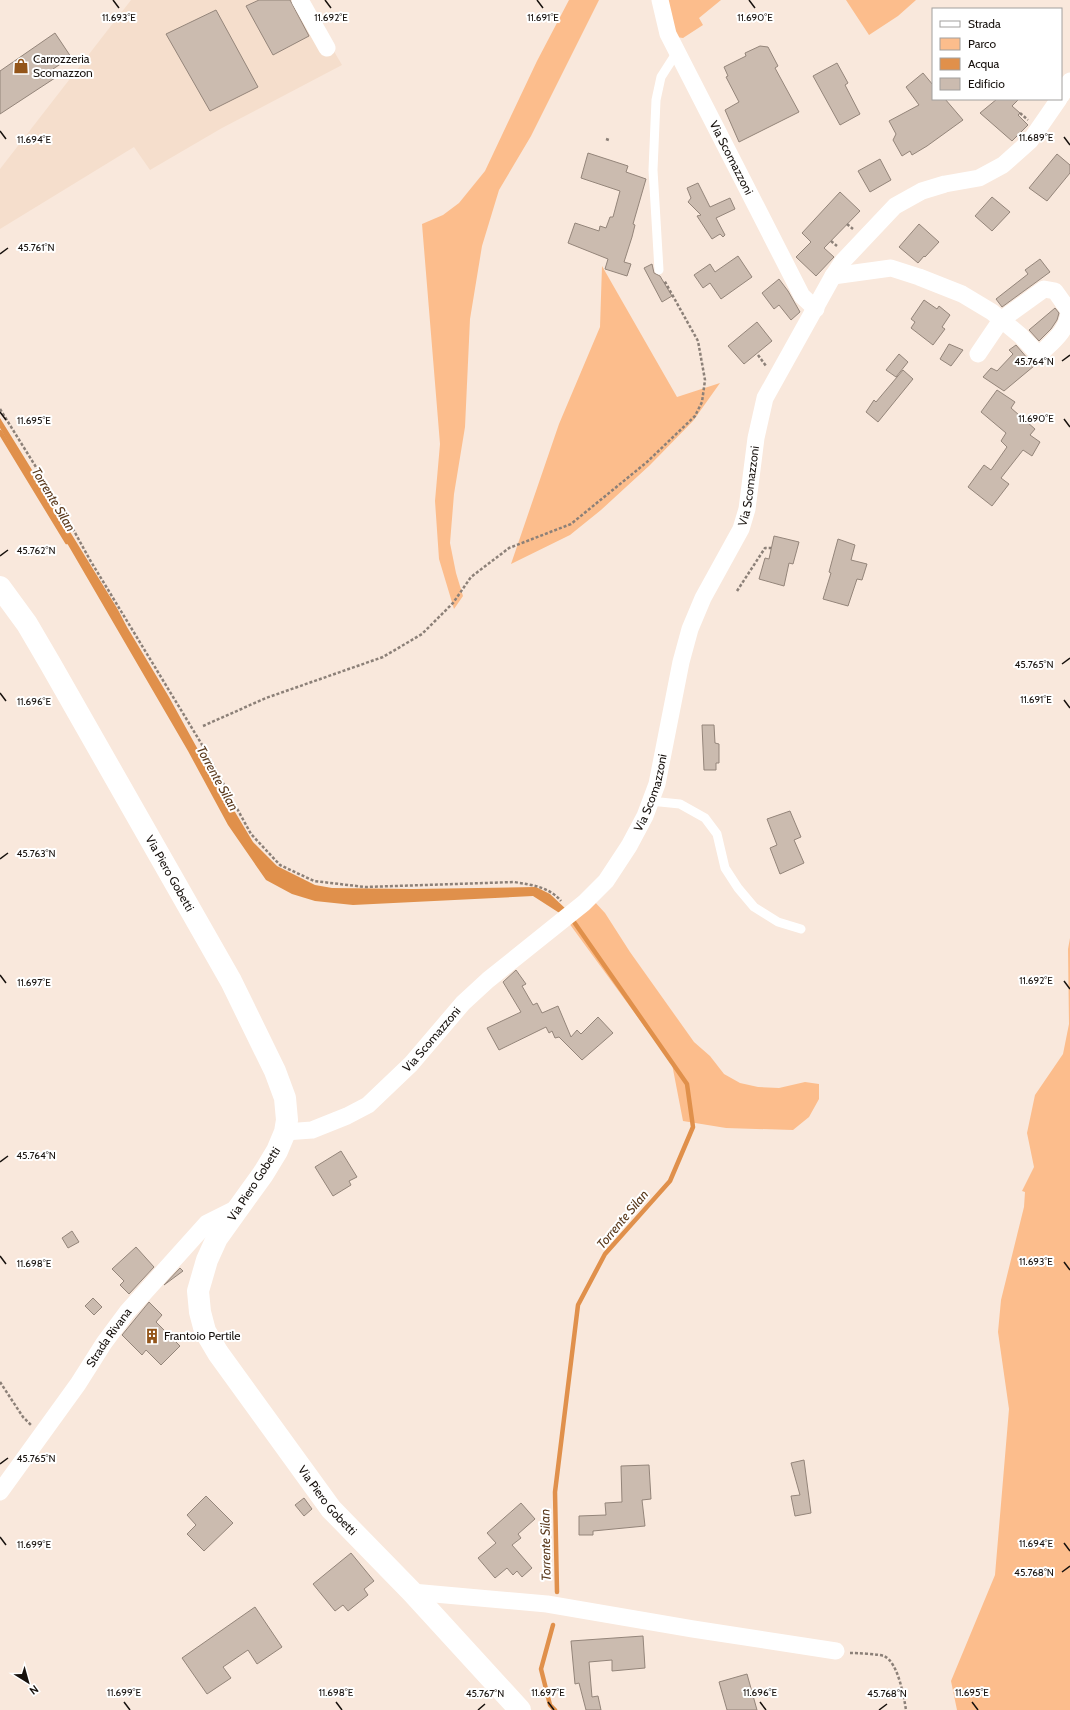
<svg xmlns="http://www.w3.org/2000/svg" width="1070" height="1710" font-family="Cabin,sans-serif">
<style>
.built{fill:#f5decc}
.green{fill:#fcbd8c}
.water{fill:#e0904b}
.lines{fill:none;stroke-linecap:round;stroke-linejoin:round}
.stream{stroke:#e0904b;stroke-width:4.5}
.building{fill:#cbbbaf;stroke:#94857a}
.path{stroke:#8c8078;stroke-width:2.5;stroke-dasharray:3 2;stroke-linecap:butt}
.service{stroke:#fff;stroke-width:9}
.minor{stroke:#fff;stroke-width:17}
.tertiary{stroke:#fff;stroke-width:22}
.ticks{fill:none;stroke:#17110d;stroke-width:1.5}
.labels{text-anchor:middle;stroke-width:4;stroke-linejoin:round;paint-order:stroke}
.poi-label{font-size:12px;fill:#17110d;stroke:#fff;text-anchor:start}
.street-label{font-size:12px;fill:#17110d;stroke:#fff}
.water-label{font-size:13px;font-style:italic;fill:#5b3a1d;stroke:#fff}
.ticks-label{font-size:10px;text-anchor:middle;fill:#17110d;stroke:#fff;stroke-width:4;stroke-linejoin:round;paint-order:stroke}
</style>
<rect width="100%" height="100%" fill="#f9e8dc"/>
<path class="built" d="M131 0H304L342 65 222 128 150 170 134 147 0 229V169Z"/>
<path class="green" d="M569 0H599L531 136 499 190 482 246 470 319 465 427 454 494 450 543 456 573 463 596 454 609 439 559 435 501 440 444 422 224 443 215 459 203 485 171 537 61Z
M668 0H721L699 18 703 25 683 38 676 37Z
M846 0H916L898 16 869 35Z
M602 266 677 397 720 383 693 421 650 465 601 510 570 535 511 564 559 424 600 327Z
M593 900 605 913 630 952 694 1042 710 1056 724 1074 740 1083 758 1087 779 1088 805 1082 819 1084V1099L809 1117 793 1130 726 1128 683 1121 672 1064 566 919Z
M1070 938V1710H957L951 1681 995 1575 1009 1409 998 1332 1001 1300 1024 1207 1025 1192 1022 1191 1034 1167 1027 1133 1035 1095 1063 1054 1069 1024 1068 949Z"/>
<path class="water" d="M0 418 117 608 127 627 169 697 202 757 253 842 277 866 315 885 332 888 413 889 536 887 550 894 567 910 561 914 533 896 353 905 315 901 292 894 266 880 228 825 188 751 0 428Z"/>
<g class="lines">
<path class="stream" d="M0 432 67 542
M557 1592 555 1492 578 1305 605 1254 670 1181 693 1127 687 1084 574 922
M553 1625 541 1669 550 1705 555 1710"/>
</g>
<path class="building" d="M259 0H290L309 36 273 55 246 6Z
M216 10 258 87 210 111 166 34Z
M55 33 71 57 53 69 58 76 0 114V71Z
M760 46 768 47 778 66 775 68 799 112 739 142 725 110 739 102 726 77 728 76 724 67 746 56 745 53Z
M837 63 848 83 845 85 860 114 840 125 813 76Z
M923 73 933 85V99H945L963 120 927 146 912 155 910 151 902 156 893 140 896 134 889 121 919 105 906 87Z
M997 99H1019L1012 106 1020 113 1018 115 1028 125 1012 141 980 113Z
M588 153 628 166 626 172 646 179 633 224 635 225 632 237 624 262 631 264 627 276 605 269 608 259 568 243 575 223 599 231 600 226 606 228 610 217H613L620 191 581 178Z
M1057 154 1070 165V173L1047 201 1029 188Z
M880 159 891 180 870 192 858 171Z
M698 183 710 207 730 198 735 209 716 218 725 235 723 237 720 234 712 239 697 216 701 215 688 202 691 198 687 188Z
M840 192 860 211 824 248 834 257 816 276 796 257 811 242 802 233Z
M992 197 1010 212 992 231 975 216Z
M919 224 939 242 925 257 924 256 918 263 899 247Z
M738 256 752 277 721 299 710 283 703 288 694 275 710 264 715 272Z
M1040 259 1050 272 1002 307 996 299 1028 274 1025 270Z
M652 264 654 273 660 276 672 296 662 302 644 268Z
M779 279 788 291 800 312 791 320 779 305 774 309 762 293Z
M924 300 937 309 939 306 950 315 942 327 945 329 933 345 911 328 915 322 911 319Z
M1055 308 1059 313 1057 320 1051 329 1039 341 1029 330Z
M757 322 772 341 744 364 728 346Z
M949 344 963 350 951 366 940 359Z
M1016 345 1034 366 1004 391 983 377 991 368 997 371 1013 354 1009 350Z
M899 354 908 362 896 377 886 370Z
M903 370 913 379 878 422 866 412 874 400 876 402Z
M997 390 1015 402 1011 408 1035 429 1030 435 1040 442 1032 456 1023 450 1001 478 1009 484 992 506 968 487 984 465 991 470 1007 447 1001 441 1006 433 981 412Z
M774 536 799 542 793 564 789 563 784 586 759 579 765 558 769 559Z
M838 539 855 545 851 560 867 564 862 580 857 579 848 606 823 599 831 573 829 572Z
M702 725H714L715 743 719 744V763H716V770H704Z
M790 811 801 837 794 840 804 863 780 874 770 848 777 845 767 819Z
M516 970 526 984 522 986 533 1005 537 1003 542 1013 558 1006 571 1037 577 1030 581 1034 598 1017 613 1033 582 1060 559 1037 555 1038 552 1031 549 1033 546 1027 499 1050 487 1028 521 1012 503 982Z
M341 1151 357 1177 349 1181 351 1185 333 1196 315 1167Z
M72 1231 79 1242 68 1248 62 1238Z
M136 1247 154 1267 129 1294 120 1285 124 1281 112 1269Z
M180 1268 183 1271 164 1285Z
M93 1298 102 1307 94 1315 85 1306Z
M149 1302 162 1315 156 1322 180 1346 161 1365 146 1350 142 1355 122 1335Z
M804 1460 811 1513 795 1516 791 1496 800 1495 791 1463Z
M649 1465 651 1499 642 1500 645 1526 593 1531V1535H579V1516L606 1515 605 1503 622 1502 621 1466Z
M206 1496 233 1523 204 1551 187 1534 196 1525 187 1515Z
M304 1498 312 1509 304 1516 295 1505Z
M521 1503 535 1519 518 1534 521 1538 512 1545 532 1568 522 1577 517 1571 513 1575 507 1568 495 1578 478 1558 496 1543 487 1533Z
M351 1553 374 1581 364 1589 368 1595 348 1611 343 1605 335 1611 313 1584Z
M255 1607 282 1647 257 1664 248 1650 223 1667 231 1678 207 1694 182 1658Z
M643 1636 645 1668 612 1671V1660L589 1662 592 1697 598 1696 601 1710H586L579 1683 575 1684 571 1641Z
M747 1674 757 1710H727L719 1682Z"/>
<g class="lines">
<path class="path" d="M1020 113 1028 120
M606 139 609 140
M847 224 853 229
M831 241 837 246
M758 355 766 366
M0 409 62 509 90 560 201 743 251 834 280 865 314 881 365 887 514 882C533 885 549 887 561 901
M737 591 765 548H771
M203 726 266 698 383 657 422 634 453 603 471 577 509 548 571 524 647 462 695 416 702 402 705 380 698 341 664 280
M0 1382 23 1417 31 1425
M850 1653C858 1653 878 1654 884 1656 898 1662 904 1697 906 1710"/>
<path class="service" d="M659 270 653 170 656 100 661 77 677 52
M650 801 680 804 705 818 717 834 725 868 738 888 754 907 778 922 801 929"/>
<g class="minor">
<path d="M300 0 327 48"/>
<path id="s1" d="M660 0 668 34 802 296 816 309"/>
<path d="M1061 96 1070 81"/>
<path d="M833 276 891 268 919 277 962 294 992 312 1021 336 1039 355C1052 342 1068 331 1069 311L1055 291 1044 289 1001 320 978 354"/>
<path id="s2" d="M285 1132 312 1130 347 1116 368 1105 411 1064 463 1003 488 980 584 903 606 881 629 846 645 816 657 784 681 662 690 629 703 598 741 529 747 509 756 438 765 398 833 276 843 261 895 206 922 191 945 184 979 178 1003 165 1030 141 1059 99"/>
<path id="s3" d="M0 1492 78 1384 104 1343 127 1312 207 1223 237 1208"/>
<path d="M412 1592 547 1604 693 1629 836 1651"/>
</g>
<path class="tertiary" id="s4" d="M0 587 27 624 51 665 231 981 275 1071 285 1098 287 1120 285 1132 277 1151 263 1174 217 1238 207 1260 198 1291 200 1312 205 1331 218 1353 331 1509 412 1592 520 1710"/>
</g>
<path class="ticks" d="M113 0 119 8M325 0 331 8M537 0 543 8M749 0 755 8M0 131 6 139M1064 137 1070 145M0 254 8 248M1062 361 1070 355M0 412 6 420M1064 419 1070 427M0 556 8 550M1062 664 1070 658M0 693 6 701M1064 700 1070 708M0 859 8 853M0 975 6 983M1064 981 1070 989M0 1162 8 1156M0 1256 6 1264M1064 1262 1070 1270M0 1464 8 1458M0 1537 6 1545M1064 1543 1070 1551M1062 1572 1070 1566M124 1702 130 1710M336 1702 342 1710M548 1702 554 1710M760 1702 766 1710M972 1702 978 1710M478 1710 485 1704M879 1710 887 1704"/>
<defs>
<symbol id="shop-bare" viewBox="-9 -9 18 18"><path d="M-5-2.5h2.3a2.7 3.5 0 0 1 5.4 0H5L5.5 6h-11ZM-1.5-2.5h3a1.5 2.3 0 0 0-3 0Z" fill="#93551a" stroke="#fff" stroke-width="2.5" paint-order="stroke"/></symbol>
<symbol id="building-bare" viewBox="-9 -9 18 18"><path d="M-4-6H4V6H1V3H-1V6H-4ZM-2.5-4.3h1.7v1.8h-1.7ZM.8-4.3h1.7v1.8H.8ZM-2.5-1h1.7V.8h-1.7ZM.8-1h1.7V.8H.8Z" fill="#93551a" stroke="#fff" stroke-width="2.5" paint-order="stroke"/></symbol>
</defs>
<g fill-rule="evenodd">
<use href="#shop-bare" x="10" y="55" width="22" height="22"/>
<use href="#building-bare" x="141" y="1325" width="22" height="22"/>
</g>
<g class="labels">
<g class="poi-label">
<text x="33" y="63">Carrozzeria<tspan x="33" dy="14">Scomazzon</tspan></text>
<text x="164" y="1340">Frantoio Pertile</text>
</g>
<g class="street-label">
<text dy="4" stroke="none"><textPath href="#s1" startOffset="174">Via Scomazzoni</textPath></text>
<text dy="4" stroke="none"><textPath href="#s2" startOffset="841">Via Scomazzoni</textPath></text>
<text dy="4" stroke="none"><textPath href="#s2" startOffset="516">Via Scomazzoni</textPath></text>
<text dy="4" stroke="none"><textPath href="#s4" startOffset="333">Via Piero Gobetti</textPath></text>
<text dy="4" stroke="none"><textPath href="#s2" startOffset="180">Via Scomazzoni</textPath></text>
<text transform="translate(254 1184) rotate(-57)" y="4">Via Piero Gobetti</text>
<text dy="4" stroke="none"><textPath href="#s3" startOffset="189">Strada Rivana</textPath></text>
<text dy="4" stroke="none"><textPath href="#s4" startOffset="1053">Via Piero Gobetti</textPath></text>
</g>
<g class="water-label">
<text transform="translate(54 499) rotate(59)" y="5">Torrente Silan</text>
<text transform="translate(218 778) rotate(61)" y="5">Torrente Silan</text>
<text transform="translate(622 1219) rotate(-50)" y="5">Torrente Silan</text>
<text transform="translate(545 1545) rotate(-91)" y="5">Torrente Silan</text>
</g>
</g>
<g class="ticks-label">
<text x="119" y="21">11.693°E</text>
<text x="331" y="21">11.692°E</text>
<text x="755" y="21">11.690°E</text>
<text x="543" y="21">11.691°E</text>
<text x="1036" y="141">11.689°E</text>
<text x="34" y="143">11.694°E</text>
<text x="36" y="251">45.761°N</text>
<text x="1034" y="365">45.764°N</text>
<text x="1036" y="422">11.690°E</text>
<text x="34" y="424">11.695°E</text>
<text x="36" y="554">45.762°N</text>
<text x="1034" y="668">45.765°N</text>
<text x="1036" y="703">11.691°E</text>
<text x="34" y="705">11.696°E</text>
<text x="36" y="857">45.763°N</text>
<text x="1036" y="984">11.692°E</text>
<text x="34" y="986">11.697°E</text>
<text x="36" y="1159">45.764°N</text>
<text x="1036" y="1265">11.693°E</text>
<text x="34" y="1267">11.698°E</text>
<text x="36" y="1462">45.765°N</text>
<text x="1036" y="1547">11.694°E</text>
<text x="34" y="1548">11.699°E</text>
<text x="1034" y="1576">45.768°N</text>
<text x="124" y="1696">11.699°E</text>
<text x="336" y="1696">11.698°E</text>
<text x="548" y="1696">11.697°E</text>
<text x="760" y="1696">11.696°E</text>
<text x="972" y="1696">11.695°E</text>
<text x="485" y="1697">45.767°N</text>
<text x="887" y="1697">45.768°N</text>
</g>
<rect x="932" y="8" width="130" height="92" fill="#ffffff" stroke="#a2a09e"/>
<rect x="940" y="21" width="20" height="6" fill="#ffffff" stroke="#a2a09e"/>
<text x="968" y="28" font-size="12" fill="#17110d">Strada</text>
<rect x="940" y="38" width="20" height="12" fill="#fcbd8c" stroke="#a2a09e"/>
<text x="968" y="48" font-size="12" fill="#17110d">Parco</text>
<rect x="940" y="58" width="20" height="12" fill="#e0904b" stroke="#a2a09e"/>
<text x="968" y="68" font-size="12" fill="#17110d">Acqua</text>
<rect x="940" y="78" width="20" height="12" fill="#cbbbaf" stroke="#a2a09e"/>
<text x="968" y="88" font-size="12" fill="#17110d">Edificio</text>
<g transform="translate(28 1682) rotate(143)" stroke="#ffffff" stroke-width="3" paint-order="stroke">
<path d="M0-3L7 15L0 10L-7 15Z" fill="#17110d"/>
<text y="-6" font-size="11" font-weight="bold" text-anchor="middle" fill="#17110d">N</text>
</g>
</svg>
